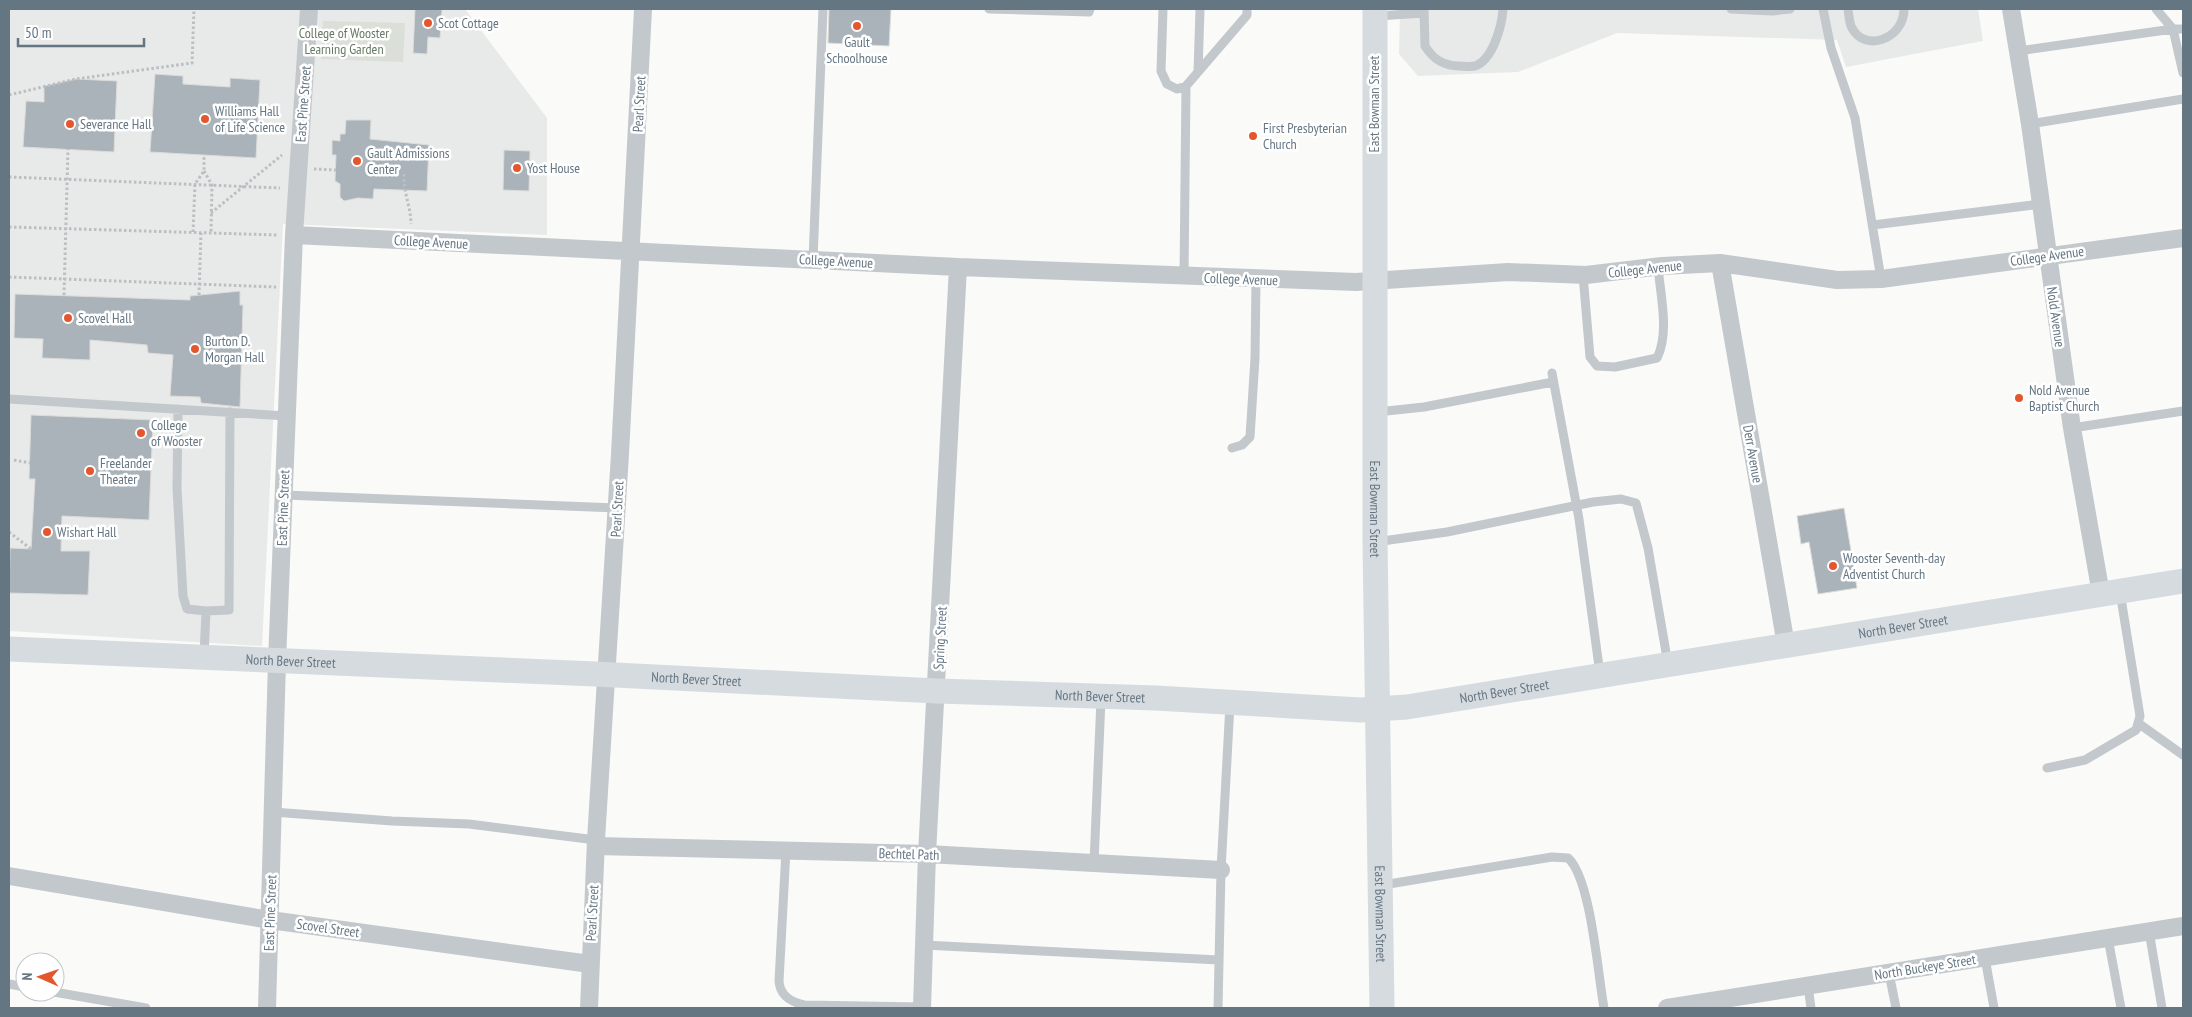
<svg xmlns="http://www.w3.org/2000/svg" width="2192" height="1017" font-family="'PT Sans Narrow',sans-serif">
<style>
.built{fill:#e8e9e9}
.green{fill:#dadfd7}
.building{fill:#aab3b9;stroke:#dcdcda}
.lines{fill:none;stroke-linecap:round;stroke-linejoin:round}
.path{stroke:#bbbfc2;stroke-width:3;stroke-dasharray:2.5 2.5;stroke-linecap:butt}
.lane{stroke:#c3c8cc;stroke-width:9}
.street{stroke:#c3c8cc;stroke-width:18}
.secondary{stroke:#d6dbdf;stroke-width:25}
.poi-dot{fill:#e4572e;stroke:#fff;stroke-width:2}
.labels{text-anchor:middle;stroke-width:5;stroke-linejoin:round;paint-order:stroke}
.poi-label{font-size:14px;fill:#657683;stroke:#fff;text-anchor:start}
.park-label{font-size:14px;fill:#687a64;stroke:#fff}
.street-label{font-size:14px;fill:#657683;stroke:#fff}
</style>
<rect width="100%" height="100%" fill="#fafaf8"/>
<path class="built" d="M9 9H465L547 118V235L283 224 262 646 9 631Z
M1400 9H1978L1983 41 1846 67 1837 40 1617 33 1518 72 1418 76 1399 54Z"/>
<path class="green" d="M323 21 405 23 403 62 321 59Z"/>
<path class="building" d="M415 9H442L440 38 428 37 427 54 413 53Z
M829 9H891L889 46 828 43Z
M155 74 183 76V84L230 87V78L260 80 256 158 150 152Z
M76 79 117 81 114 152 23 147 26 101 44 102V86Z
M346 120H371L370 139 429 145 427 191 374 189 373 199 358 198 344 201 340 197V184L335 181 336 155H332V140L340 141V134H345Z
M504 150 530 151 529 191 503 190Z
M240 291V305H243L240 407 201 403 200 397 170 396 173 355 148 353 147 345 90 340V360L42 358 43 339 14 338 15 294 190 300V296Z
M31 415 153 420 149 520 62 516 61 551H90L88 595 9 593 10 548 31 549 35 479H29Z
M1844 508 1857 588 1818 594 1809 542 1801 544 1797 516Z"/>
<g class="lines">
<path class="path" d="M9 95 76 79 192 63 194 9
M314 169 336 170
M204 171 212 185 211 233
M404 174C403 192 411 207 411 224
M9 177 280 188
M211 213 282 155
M9 227 278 235
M193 232 195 184 204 171V155
M9 277 276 287
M64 295 68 149
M199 295 201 233
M14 460 30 463
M9 532 31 549"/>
<path class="lane" d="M989 9 1089 12 1090 9
M1163 9 1161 71 1167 84 1177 89 1186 86
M1424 9 1425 46C1433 59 1443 66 1459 66 1464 66 1470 67 1475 66 1493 60 1502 25 1503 9
M1731 9 1772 11V9
M1823 9 1831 48 1855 118 1881 279
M1848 9C1849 15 1849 23 1852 28 1865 53 1904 39 1904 9
M2156 9 2173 29H2183
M1772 11 1790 9
M1377 16 1424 13
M2018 51 2173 29 2183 73
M1198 72 1200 9
M2030 124 2183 99
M1873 225 2041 204
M813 260 823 9
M1583 275 1590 357 1597 366 1615 367 1657 358C1670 332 1660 294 1658 266
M1184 277 1186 86 1247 15V9
M1552 373 1579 519 1600 674
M9 399 287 416
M178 409 177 488 183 596 187 609 206 611
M1377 412 1424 407 1553 382
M2072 428 2183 411
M1232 448 1242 445 1250 437 1255 358 1256 280
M284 495 617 508
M1375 542 1447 532 1593 502 1621 499 1636 503 1648 548 1668 664
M204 656 206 611 229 610 230 412
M2138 723 2183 755
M2047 768 2085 760 2136 730 2140 716 2120 592
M273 812 392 821 469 824 596 840
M786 850 779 981C780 996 791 1002 804 1005L922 1007
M1094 863 1101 699
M1383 885 1552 857 1568 858C1591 878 1598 976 1604 1008
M2149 931 2162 1008
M2108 938 2121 1008
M924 945 1219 960
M1985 958 1994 1008
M1889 973 1896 1008
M9 984 25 987
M1808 986 1811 1008
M54 992 146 1008
M1218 1008 1221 870 1230 704"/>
<path class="street" d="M2011 9 2030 124 2072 428 2101 594
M294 235 958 267 1356 282 1508 272 1586 275 1662 266 1720 263 1837 280 1881 279 2183 238
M1720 263 1786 645
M596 846 927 854 1221 870
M9 876 270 920 590 964
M267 1008 277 662 294 235 309 9
M589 1008 596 840 620 454 643 9
M922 1008 927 854 958 267
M1667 1008 2183 926"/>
<g class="secondary">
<path id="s1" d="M1375 9V542L1382 1008"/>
<path id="s2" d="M9 649 595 674 937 691 1156 698 1360 710 1407 707 2183 581"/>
</g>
</g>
<g class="poi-dot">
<circle cx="428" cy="23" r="5"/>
<circle cx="857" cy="26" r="5"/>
<circle cx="205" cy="119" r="5"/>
<circle cx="70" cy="124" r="5"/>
<circle cx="1253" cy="136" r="5"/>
<circle cx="357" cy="161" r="5"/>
<circle cx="517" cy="168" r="5"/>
<circle cx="68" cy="318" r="5"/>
<circle cx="195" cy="349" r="5"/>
<circle cx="2019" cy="398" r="5"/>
<circle cx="141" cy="433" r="5"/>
<circle cx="90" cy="471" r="5"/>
<circle cx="47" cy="532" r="5"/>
<circle cx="1833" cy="566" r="5"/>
</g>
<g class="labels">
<g class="poi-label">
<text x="438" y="28">Scot Cottage</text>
<text x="857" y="47" text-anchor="middle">Gault<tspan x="857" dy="16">Schoolhouse</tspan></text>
<text x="215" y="116">Williams Hall<tspan x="215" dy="16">of Life Science</tspan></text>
<text x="80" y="129">Severance Hall</text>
<text x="1263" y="133">First Presbyterian<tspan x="1263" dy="16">Church</tspan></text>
<text x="367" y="158">Gault Admissions<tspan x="367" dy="16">Center</tspan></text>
<text x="527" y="173">Yost House</text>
<text x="78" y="323">Scovel Hall</text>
<text x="205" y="346">Burton D.<tspan x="205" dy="16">Morgan Hall</tspan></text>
<text x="2029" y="395">Nold Avenue<tspan x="2029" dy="16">Baptist Church</tspan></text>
<text x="151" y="430">College<tspan x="151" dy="16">of Wooster</tspan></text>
<text x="100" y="468">Freelander<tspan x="100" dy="16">Theater</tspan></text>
<text x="57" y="537">Wishart Hall</text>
<text x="1843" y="563">Wooster Seventh-day<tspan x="1843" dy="16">Adventist Church</tspan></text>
</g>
<g class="park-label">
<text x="344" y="38">College of Wooster<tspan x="344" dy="16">Learning Garden</tspan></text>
</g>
<g class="street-label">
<text transform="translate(303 104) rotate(-86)" y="5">East Pine Street</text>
<text transform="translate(639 104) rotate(-87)" y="5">Pearl Street</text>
<text transform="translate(1374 104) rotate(-90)" y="5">East Bowman Street</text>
<text transform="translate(431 242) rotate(3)" y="5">College Avenue</text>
<text transform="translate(2047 256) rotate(-8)" y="5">College Avenue</text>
<text transform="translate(836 261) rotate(3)" y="5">College Avenue</text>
<text transform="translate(1645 269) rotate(-6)" y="5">College Avenue</text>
<text transform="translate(1241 279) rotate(2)" y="5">College Avenue</text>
<text transform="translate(2056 317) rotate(82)" y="5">Nold Avenue</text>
<text transform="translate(1753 454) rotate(80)" y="5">Derr Avenue</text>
<text transform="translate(283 508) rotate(-88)" y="5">East Pine Street</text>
<text transform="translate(617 509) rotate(-87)" y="5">Pearl Street</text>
<text dy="5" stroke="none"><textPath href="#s1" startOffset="500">East Bowman Street</textPath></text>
<text dy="5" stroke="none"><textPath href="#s2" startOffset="1902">North Bever Street</textPath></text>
<text transform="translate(940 638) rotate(-87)" y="5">Spring Street</text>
<text dy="5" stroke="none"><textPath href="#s2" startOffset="282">North Bever Street</textPath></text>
<text dy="5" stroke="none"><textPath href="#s2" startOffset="688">North Bever Street</textPath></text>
<text dy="5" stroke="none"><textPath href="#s2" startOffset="1498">North Bever Street</textPath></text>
<text dy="5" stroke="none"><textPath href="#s2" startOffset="1092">North Bever Street</textPath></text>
<text transform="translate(909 854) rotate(2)" y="5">Bechtel Path</text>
<text transform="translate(270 913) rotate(-88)" y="5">East Pine Street</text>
<text transform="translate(592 913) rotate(-87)" y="5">Pearl Street</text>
<text dy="5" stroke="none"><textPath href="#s1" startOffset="905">East Bowman Street</textPath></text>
<text transform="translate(328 928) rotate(8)" y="5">Scovel Street</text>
<text transform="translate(1925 967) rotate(-9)" y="5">North Buckeye Street</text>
</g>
</g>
<rect width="2192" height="1017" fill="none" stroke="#657683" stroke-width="20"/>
<g transform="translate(40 977) rotate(272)"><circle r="24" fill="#ffffff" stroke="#c1c8cd"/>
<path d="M0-4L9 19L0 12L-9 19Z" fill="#e4572e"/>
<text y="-8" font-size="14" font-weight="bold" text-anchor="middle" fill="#657683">N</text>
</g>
<path d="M18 38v8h126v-8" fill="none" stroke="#657683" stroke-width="2.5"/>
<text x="25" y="38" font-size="15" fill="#657683" stroke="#ffffff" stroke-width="4" paint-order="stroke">50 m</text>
</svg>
